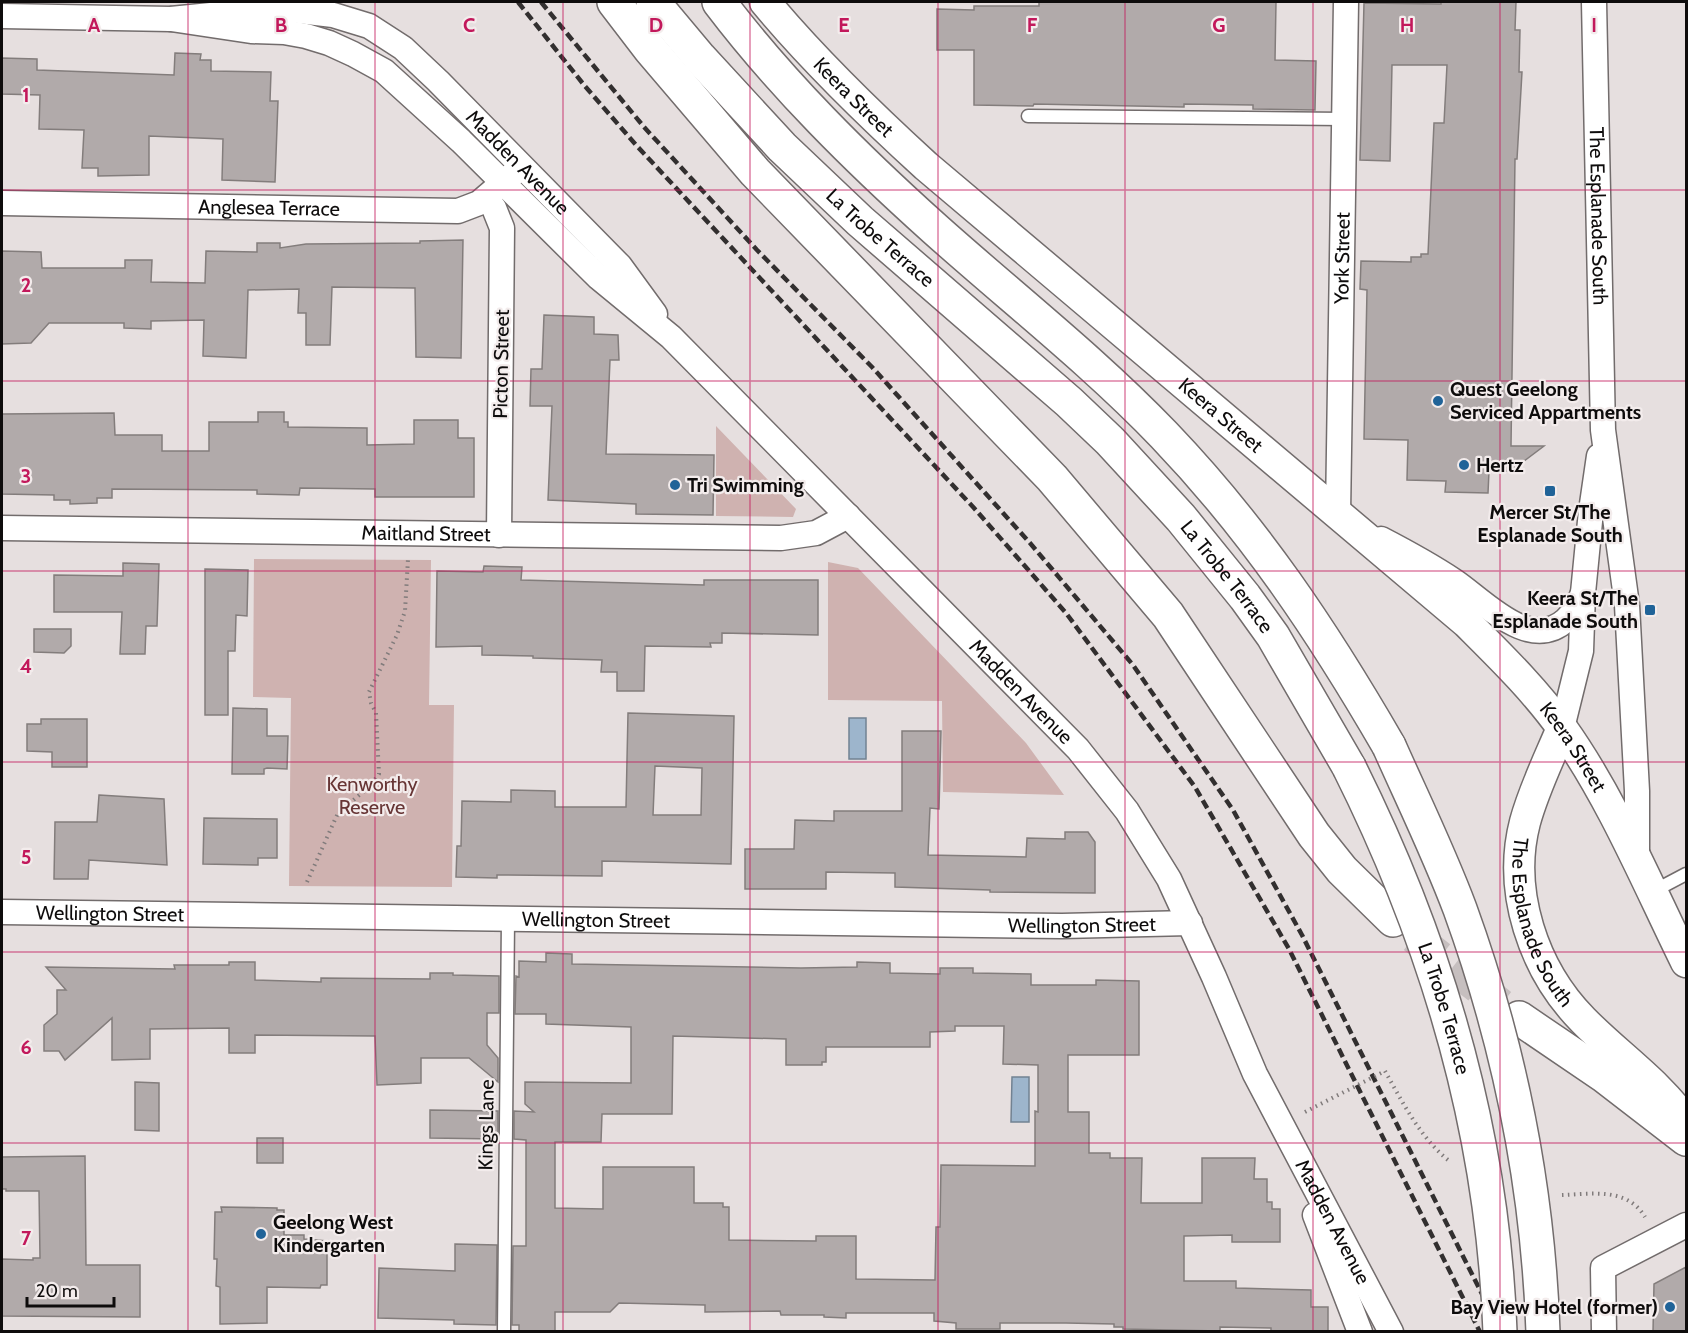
<svg xmlns="http://www.w3.org/2000/svg" width="1688" height="1333" font-family="Cabin,sans-serif">
<style>
.green{fill:#cfb2b0}
.water{fill:#9db5cc;stroke:#728292;stroke-width:1.5}
.building{fill:#b1aaaa;stroke:#837d7c;stroke-width:1.5;fill-rule:evenodd}
.lines{fill:none;stroke-linecap:round;stroke-linejoin:round}
.trunk-tunnel{stroke:#c6bfbf;stroke-width:33;stroke-dasharray:33 16;stroke-linecap:butt}
.service-casing{stroke:#726c6c;stroke-width:15}
.minor-casing{stroke:#726c6c;stroke-width:27}
.tertiary-casing{stroke:#726c6c;stroke-width:33}
.trunk-casing{stroke:#726c6c;stroke-width:36}
.path{stroke:#807b7b;stroke-width:4;stroke-dasharray:1.5 4.5;stroke-linecap:butt}
.service{stroke:#fff;stroke-width:12}
.minor{stroke:#fff;stroke-width:24}
.tertiary{stroke:#fff;stroke-width:30}
.trunk{stroke:#fff;stroke-width:33}
.rail{stroke:#322f2f;stroke-width:4.5;stroke-dasharray:9 4.5;stroke-linecap:butt}
.trunk-bridge-casing{stroke:#726c6c;stroke-width:36;stroke-linecap:butt}
.path-bridge{stroke:#807b7b;stroke-width:4;stroke-dasharray:1.5 4.5;stroke-linecap:butt}
.trunk-bridge{stroke:#fff;stroke-width:33}
.grid{fill:none;stroke:#c2185b;stroke-width:1.5;stroke-opacity:0.55}
.poi-dot{fill:#206398;stroke:#f3ecec;stroke-width:2}
.labels{text-anchor:middle;stroke-width:4.5;stroke-linejoin:round;paint-order:stroke}
.street-label{font-size:20px;fill:#0e0c0c;stroke:#f3ecec}
.poi-label{font-size:20px;font-weight:bold;fill:#0e0c0c;stroke:#f3ecec;text-anchor:start}
.park-label{font-size:20px;fill:#673535;stroke:#f3ecec}
.grid-label{font-size:20px;text-anchor:middle;font-weight:bold;fill:#c2185b;stroke:#f3ecec;stroke-width:4.5;stroke-linejoin:round;paint-order:stroke}
</style>
<rect width="100%" height="100%" fill="#e6dfdf"/>
<path class="green" d="M716 426 796 509 793 517 716 516Z
M254 559 431 560 429 705H454L452 887 289 886 291 698 253 697Z
M828 562 858 568 1026 743 1064 795 943 792 942 701 828 700Z"/>
<path class="water" d="M849 718H866V759H849Z
M1012 1077H1029V1122H1011Z"/>
<path class="building" d="M1039 2H1276L1275 60 1316 61 1315 110 1253 109V105L1184 104V107L1034 104 1033 106 974 105V50H937V9L974 10V6H1039Z
M1441 2H1516L1515 30H1520L1519 72H1522L1517 159H1515L1511 446H1544L1511 471H1489L1488 493 1445 492 1446 481 1407 480 1408 440 1364 439 1367 290 1360 289 1361 261 1411 262V257H1421V254H1428L1434 123H1444L1447 65H1392L1390 161 1360 160 1364 3 1441 4Z
M175 53 201 54 200 60H211V71L271 72 270 101H278L275 182 222 180 223 139 149 136V175L98 176V168H82L84 130 39 129 40 95 2 94V58L37 59V70L174 75Z
M463 240 461 358 416 357 415 288 332 287 330 345H306V313H298L299 289 248 290 246 358 203 356 204 320 151 321V329L124 328V323H49L31 343 2 344V251L41 252 42 268H125V260H152L151 282 205 283 206 251 257 252V243H280V248L306 244 420 243V241Z
M544 315 594 317V334L618 335 619 360H610L606 454 714 455 713 515 636 514V504L548 500 552 406H530L531 369H542Z
M258 412H284V422H288V427L367 428V445L414 444V420H458V438H474V497H375V489L300 488 299 495 257 494V490L112 489V498H97V503L70 504V500H54V495L2 494V414L114 413 115 435H162V451H209V422H258Z
M123 563 159 564 157 626H146L145 654H120L122 612H54V575L123 576Z
M484 566 522 567 521 580 704 585V580H818V635L722 633V643H710L711 647 645 646 644 691H617V672H601L602 660 533 658V656L482 655V646L436 647 437 571 483 572Z
M205 569 248 570 247 616 236 615 235 651H228V715H205Z
M34 629H71V646L64 653 34 652Z
M233 708 267 709V736H288L287 769 267 768 264 769V774H232Z
M628 713 734 716 731 864 602 861V876L497 875V878L456 877 457 846H461L462 801 511 802V790L555 791V807H626ZM655 766 702 768 701 815H653Z
M41 719H87V767H52V752L27 751V724H41Z
M902 731H941L939 809 930 808 928 855 1026 857 1027 838 1065 839V832H1088L1095 842V893L990 892V890L895 887V873L826 872V889H745V849H794L795 820 834 821V811H902Z
M99 795 164 799 167 865 89 860 88 879H54L55 822H97Z
M204 818 277 819V858H258V865L203 864Z
M546 953 572 954V964L801 968 857 967V962L890 963V973L940 974V968H973V973L1031 974V985H1096V980L1139 981V1055H1068V1112H1089V1153H1110V1158H1142L1141 1203H1202V1158H1255L1254 1179H1267V1202H1272V1209H1280V1242H1232V1235L1184 1236V1281H1236V1288L1311 1290V1307H1328V1332H1271V1328L1220 1327V1331L1123 1329V1327H1114V1324L1066 1323H1000V1329H956V1323L934 1321V1313H846V1318L824 1317V1315H781L780 1311 705 1312V1305L619 1303 610 1312H555V1332H519V1325H512L513 1246H526V1140L514 1139V1111L534 1112 525 1104V1082L631 1083V1027L546 1024V1014H515L516 976 519 977V961L546 962ZM955 1026H1004L1003 1064 1038 1065V1112L1035 1111V1166L941 1165 940 1227H936L935 1280 856 1279V1236H816V1241L729 1240V1207H723V1203H694V1167H603V1209L555 1208V1142H601L602 1114H672L673 1036 786 1039V1065H822V1062H826V1047H930V1032L955 1031Z
M229 962H255V980L321 982V978L430 979V973H453V975L499 976V1013H487V1045L498 1058V1082L469 1058H421V1083L377 1085 375 1036 255 1035V1053H229V1028L150 1029V1059L112 1060V1018L65 1060 59 1051H44V1025L57 1014V990H66L46 967 175 969 174 965H229Z
M135 1082 159 1083V1131L135 1130Z
M430 1110 498 1111V1139L430 1138Z
M257 1138H283V1163H257Z
M85 1156 86 1265H140V1317L2 1316V1259L33 1260V1258H40L39 1191H6V1189H2V1157Z
M221 1207 277 1208V1210H284V1235H304V1239L327 1241V1285H321L320 1288 267 1287V1323L220 1324V1287L216 1286 217 1259H214L215 1212H222Z
M455 1244 497 1245 496 1325 454 1324V1320L378 1318 379 1268 455 1271Z
M1686 1267V1332H1653L1654 1284Z"/>
<g class="lines">
<path class="trunk-tunnel" d="M1414 937 1501 1005"/>
<defs>
<path id="service" d="M1028 116 1344 119
M1652 892 1686 874
M504 1332 508 919"/>
<g id="minor">
<path id="s1" d="M1594 2 1603 430 1627 605 1637 791V861"/>
<path id="s2" d="M2 16 171 19 250 11 291 10 333 15 369 26 403 48 438 81 620 266 655 314"/>
<path id="s3" d="M171 19 251 31 284 32 306 36 329 43 353 54 384 71 461 141 598 277 671 337 1078 749 1127 811 1169 879 1214 977 1255 1074 1391 1332"/>
<path d="M486 198 494 208 502 228 499 535"/>
<path id="s4" d="M2 203 458 211 479 203 514 173"/>
<path id="s5" d="M1338 514 1346 2"/>
<path id="s6" d="M2 528 781 538 816 533 848 516"/>
<path d="M1381 539C1406 552 1430 565 1454 581 1484 601 1529 653 1566 620 1574 612 1579 604 1583 593"/>
<path d="M1562 728 1581 651 1583 593 1591 511 1599 456"/>
<path id="s7" d="M2 912 1062 926 1190 923"/>
<path d="M1315 1215 1360 1332"/>
<path d="M1604 1332 1603 1268 1686 1225"/>
</g>
<g id="tertiary">
<path id="s8" d="M765 2C814 61 869 114 926 166L1467 623C1500 656 1535 690 1562 728 1612 798 1648 885 1686 962"/>
<path id="s9" d="M1562 728C1549 759 1534 789 1525 822 1507 891 1533 969 1583 1020 1616 1054 1659 1083 1686 1122"/>
</g>
<g id="trunk">
<path d="M614 2 650 49 755 172 1052 478 1168 615 1314 835 1342 870 1393 920"/>
<path id="s10" d="M653 2 700 58 782 147 860 221 1069 402 1110 441 1181 518 1245 597 1273 636 1349 767"/>
<path d="M719 2C782 85 857 159 935 229 1011 297 1093 361 1164 435 1255 530 1323 632 1389 746"/>
<path d="M1519 1018 1603 1075 1686 1139"/>
</g>
</defs>
<use href="#service" class="service-casing"/>
<use href="#minor" class="minor-casing"/>
<use href="#tertiary" class="tertiary-casing"/>
<use href="#trunk" class="trunk-casing"/>
<path class="path" d="M307 882 338 813 370 786 379 774 376 713 371 703 369 692 397 635 405 611 408 559
M1385 1071C1403 1103 1420 1137 1448 1160
M1562 1195C1592 1194 1627 1187 1645 1217"/>
<use href="#service" class="service"/>
<use href="#minor" class="minor"/>
<use href="#tertiary" class="tertiary"/>
<use href="#trunk" class="trunk"/>
<path class="rail" d="M518 2 584 85 636 145 974 508 1066 613 1195 787 1289 949 1480 1332
M541 2 644 127 757 250 872 367 1030 543 1133 665 1233 810 1302 935 1501 1332"/>
<defs>
<g id="trunk-bridge">
<path d="M1389 746C1413 800 1439 853 1460 909 1509 1044 1538 1188 1543 1332"/>
<path id="s11" d="M1349 767C1438 945 1493 1132 1500 1332"/>
</g>
</defs>
<use href="#trunk-bridge" class="trunk-bridge-casing"/>
<path class="path-bridge" d="M1305 1112 1385 1071"/>
<use href="#trunk-bridge" class="trunk-bridge"/>
</g>
<path class="grid" d="M188 2V1332M375 2V1332M563 2V1332M750 2V1332M938 2V1332M1125 2V1332M1313 2V1332M1500 2V1332M2 190H1686M2 381H1686M2 571H1686M2 762H1686M2 952H1686M2 1143H1686"/>
<g class="poi-dot">
<circle cx="1438" cy="401" r="6"/>
<circle cx="1464" cy="465" r="6"/>
<circle cx="675" cy="485" r="6"/>
<rect x="1544" y="485" width="12" height="12" rx="3"/>
<rect x="1644" y="604" width="12" height="12" rx="3"/>
<circle cx="261" cy="1234" r="6"/>
<circle cx="1670" cy="1307" r="6"/>
</g>
<g class="labels">
<g class="street-label">
<text dy="7" stroke="none"><textPath href="#s8" startOffset="130">Keera Street</textPath></text>
<text dy="7" stroke="none"><textPath href="#s2" startOffset="572">Madden Avenue</textPath></text>
<text dy="7" stroke="none"><textPath href="#s4" startOffset="267">Anglesea Terrace</textPath></text>
<text dy="7" stroke="none"><textPath href="#s1" startOffset="214">The Esplanade South</textPath></text>
<text dy="7" stroke="none"><textPath href="#s10" startOffset="328">La Trobe Terrace</textPath></text>
<text dy="7" stroke="none"><textPath href="#s5" startOffset="256">York Street</textPath></text>
<text transform="translate(501 364) rotate(-89)" y="7">Picton Street</text>
<text dy="7" stroke="none"><textPath href="#s8" startOffset="616">Keera Street</textPath></text>
<text dy="7" stroke="none"><textPath href="#s6" startOffset="424">Maitland Street</textPath></text>
<text dy="7" stroke="none"><textPath href="#s10" startOffset="814">La Trobe Terrace</textPath></text>
<text dy="7" stroke="none"><textPath href="#s3" startOffset="1112">Madden Avenue</textPath></text>
<text dy="7" stroke="none"><textPath href="#s8" startOffset="1102">Keera Street</textPath></text>
<text dy="7" stroke="none"><textPath href="#s7" startOffset="108">Wellington Street</textPath></text>
<text dy="7" stroke="none"><textPath href="#s7" startOffset="594">Wellington Street</textPath></text>
<text dy="7" stroke="none"><textPath href="#s9" startOffset="206">The Esplanade South</textPath></text>
<text dy="7" stroke="none"><textPath href="#s7" startOffset="1080">Wellington Street</textPath></text>
<text dy="7" stroke="none"><textPath href="#s11" startOffset="260">La Trobe Terrace</textPath></text>
<text transform="translate(486 1125) rotate(-89)" y="7">Kings Lane</text>
<text dy="7" stroke="none"><textPath href="#s3" startOffset="1732">Madden Avenue</textPath></text>
</g>
<g class="poi-label">
<text x="1450" y="396">Quest Geelong<tspan x="1450" dy="23">Serviced Appartments</tspan></text>
<text x="1476" y="472">Hertz</text>
<text x="687" y="492">Tri Swimming</text>
<text x="1550" y="519" text-anchor="middle">Mercer St/The<tspan x="1550" dy="23">Esplanade South</tspan></text>
<text x="1638" y="605" text-anchor="end">Keera St/The<tspan x="1638" dy="23">Esplanade South</tspan></text>
<text x="273" y="1229">Geelong West<tspan x="273" dy="23">Kindergarten</tspan></text>
<text x="1658" y="1314" text-anchor="end">Bay View Hotel (former)</text>
</g>
<g class="park-label">
<text x="372" y="791">Kenworthy<tspan x="372" dy="23">Reserve</tspan></text>
</g>
</g>
<g class="grid-label">
<text x="94" y="32">A</text>
<text x="281" y="32">B</text>
<text x="469" y="32">C</text>
<text x="656" y="32">D</text>
<text x="844" y="32">E</text>
<text x="1032" y="32">F</text>
<text x="1219" y="32">G</text>
<text x="1407" y="32">H</text>
<text x="1594" y="32">I</text>
<text x="26" y="102">1</text>
<text x="26" y="292">2</text>
<text x="26" y="483">3</text>
<text x="26" y="673">4</text>
<text x="26" y="864">5</text>
<text x="26" y="1054">6</text>
<text x="26" y="1245">7</text>
</g>
<rect width="1688" height="1333" fill="none" stroke="#0e0c0c" stroke-width="6"/>
<path d="M27 1297v9h87v-9" fill="none" stroke="#0e0c0c" stroke-width="3"/>
<text x="36" y="1297" font-size="18" fill="#0e0c0c" stroke="#f3ecec" stroke-width="4.5" paint-order="stroke">20 m</text>
</svg>
